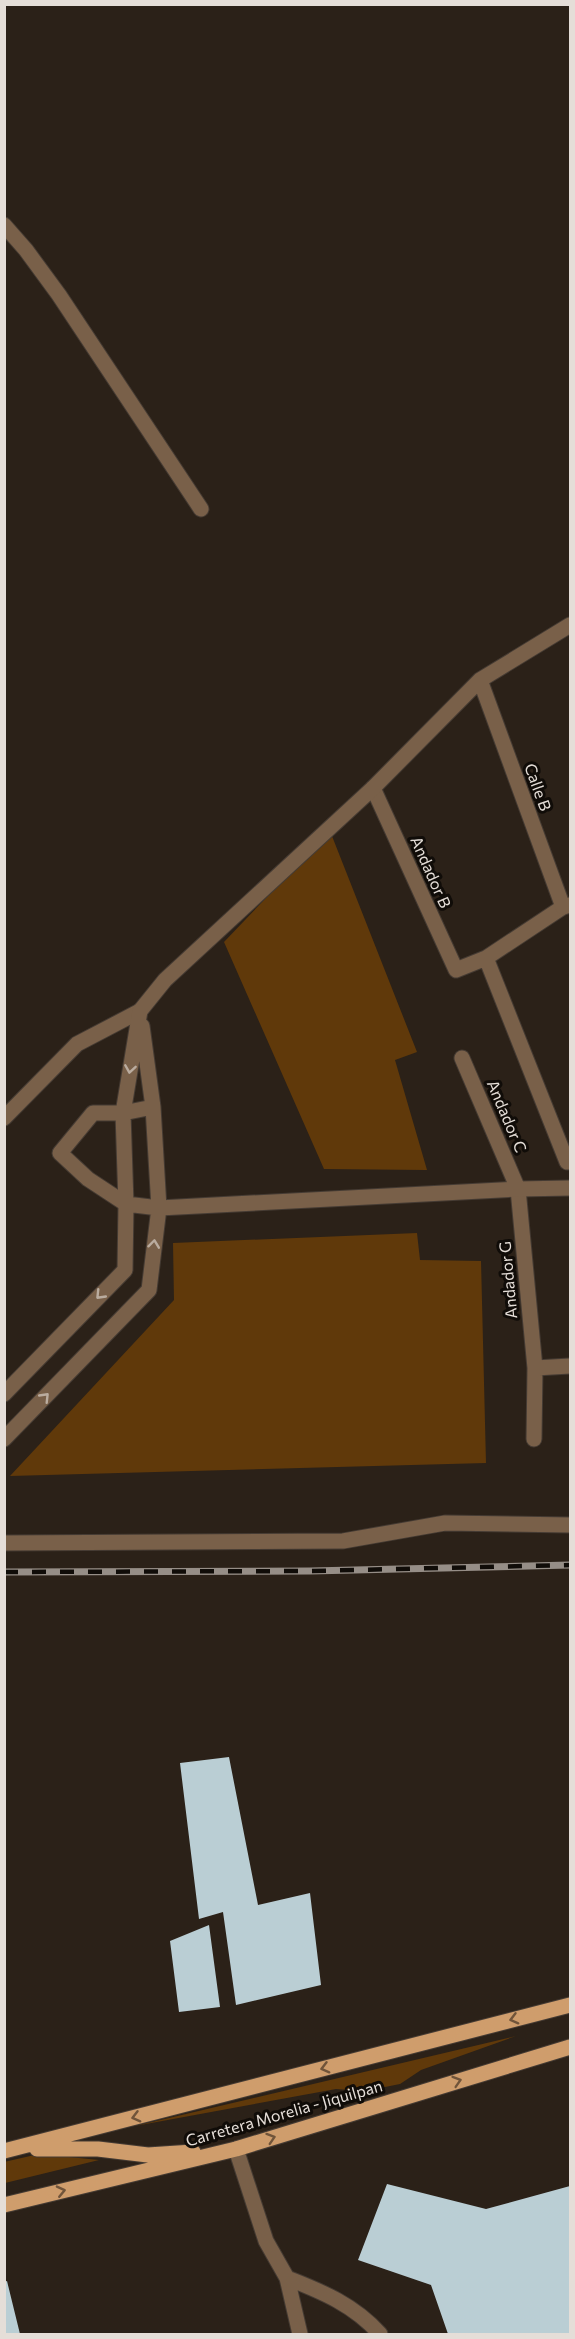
<svg xmlns="http://www.w3.org/2000/svg" width="575" height="2339" font-family="Commissioner,sans-serif">
<style>
.green{fill:#60390a}
.building{fill:#baced4}
.lines{fill:none;stroke-linecap:round;stroke-linejoin:round}
.service-casing{stroke:#453b33;stroke-width:17}
.pedestrian-casing{stroke:#453b33;stroke-width:17}
.minor-casing{stroke:#453b33;stroke-width:17}
.primary-casing{stroke:#453b33;stroke-width:17}
.service{stroke:#796049;stroke-width:15}
.pedestrian{stroke:#796049;stroke-width:15}
.minor{stroke:#796049;stroke-width:15}
.primary{stroke:#cf9d6c;stroke-width:15}
.rail-casing{stroke:#968e87;stroke-width:7}
.rail{stroke:#100c08;stroke-width:4.5;stroke-dasharray:14;stroke-linecap:butt}
.oneway{stroke:#baac9f}
.oneway2{stroke:#70543a}
.labels{text-anchor:middle;stroke-width:6;stroke-linejoin:round;paint-order:stroke}
.street-label{font-size:16px;fill:#e5ded8;stroke:#100c08}
</style>
<rect width="100%" height="100%" fill="#2b2118"/>
<path class="green" d="M330 831 417 1052 395 1060 427 1170 324 1169 224 942Z
M417 1233 420 1260 481 1261 486 1463 10 1476 174 1300 173 1243Z
M516 2036 421 2070 400 2084 365 2091 336 2089 135 2126Z
M39 2154 99 2160 5 2183 4 2162Z"/>
<path class="building" d="M229 1757 258 1905 310 1893 321 1985 236 2005 223 1912 199 1919 180 1763Z
M209 1925 220 2007 179 2012 170 1941Z
M387 2184 486 2209 570 2186V2334H448L431 2285 358 2260Z
M7 2281 20 2334H4V2282Z"/>
<g class="lines">
<defs>
<path id="service" d="M236 2149 266 2241 287 2278 300 2334
M287 2278C323 2292 354 2305 380 2334"/>
<path id="pedestrian" d="M373 788 456 970 486 958 563 907 570 905
M486 958 567 1162
M4 1118 77 1044 140 1011
M518 1189 535 1368 534 1439
M535 1368 570 1366"/>
<path id="minor" d="M4 225 26 250 59 295 201 509
M480 680 563 907
M462 1058 518 1189
M153 1107 123 1113H93L60 1153 88 1179 126 1204 159 1208 518 1189 570 1188
M4 1394 125 1270 126 1204 123 1113 140 1011 165 980 373 788 480 680 570 625
M4 1439 149 1290 159 1208 153 1107 142 1026
M4 1543 343 1541 445 1523 570 1525"/>
<path id="primary" d="M37 2149H98L148 2155 193 2152
M4 2151 570 2005
M4 2205 236 2149 570 2047"/>
</defs>
<use href="#service" class="service-casing"/>
<use href="#pedestrian" class="pedestrian-casing"/>
<use href="#minor" class="minor-casing"/>
<use href="#primary" class="primary-casing"/>
<use href="#service" class="service"/>
<use href="#pedestrian" class="pedestrian"/>
<use href="#minor" class="minor"/>
<use href="#primary" class="primary"/>
<defs>
<path id="rail" d="M4 1572 310 1571 570 1565"/>
</defs>
<use href="#rail" class="rail-casing"/>
<use href="#rail" class="rail"/>
</g>
<defs><path id="oneway-chevron" d="M-2-3.5L2.5 0L-2 3.5" fill="none" stroke-width="1.6" stroke-linecap="round" stroke-linejoin="round" transform="scale(1.5)"/></defs>
<g class="oneway">
<use href="#oneway-chevron" transform="translate(130 1069) rotate(99)"/>
<use href="#oneway-chevron" transform="translate(154 1244) rotate(-83)"/>
<use href="#oneway-chevron" transform="translate(100 1295) rotate(134)"/>
<use href="#oneway-chevron" transform="translate(45 1397) rotate(-46)"/>
</g>
<g class="oneway2">
<use href="#oneway-chevron" transform="translate(514 2019) rotate(165)"/>
<use href="#oneway-chevron" transform="translate(325 2068) rotate(165)"/>
<use href="#oneway-chevron" transform="translate(457 2081) rotate(-17)"/>
<use href="#oneway-chevron" transform="translate(136 2117) rotate(165)"/>
<use href="#oneway-chevron" transform="translate(271 2138) rotate(-18)"/>
<use href="#oneway-chevron" transform="translate(61 2191) rotate(-13)"/>
</g>
<g class="labels">
<g class="street-label">
<text transform="translate(538 787) rotate(70)" y="6">Calle B</text>
<text transform="translate(431 872) rotate(66)" y="6">Andador B</text>
<text transform="translate(507 1116) rotate(67)" y="6">Andador C</text>
<text transform="translate(508 1280) rotate(-95)" y="6">Andador G</text>
<text transform="translate(284 2113) rotate(-16)" y="6">Carretera Morelia - Jiquilpan</text>
</g>
</g>
<rect width="575" height="2339" fill="none" stroke="#e5ded8" stroke-width="12"/>
</svg>
